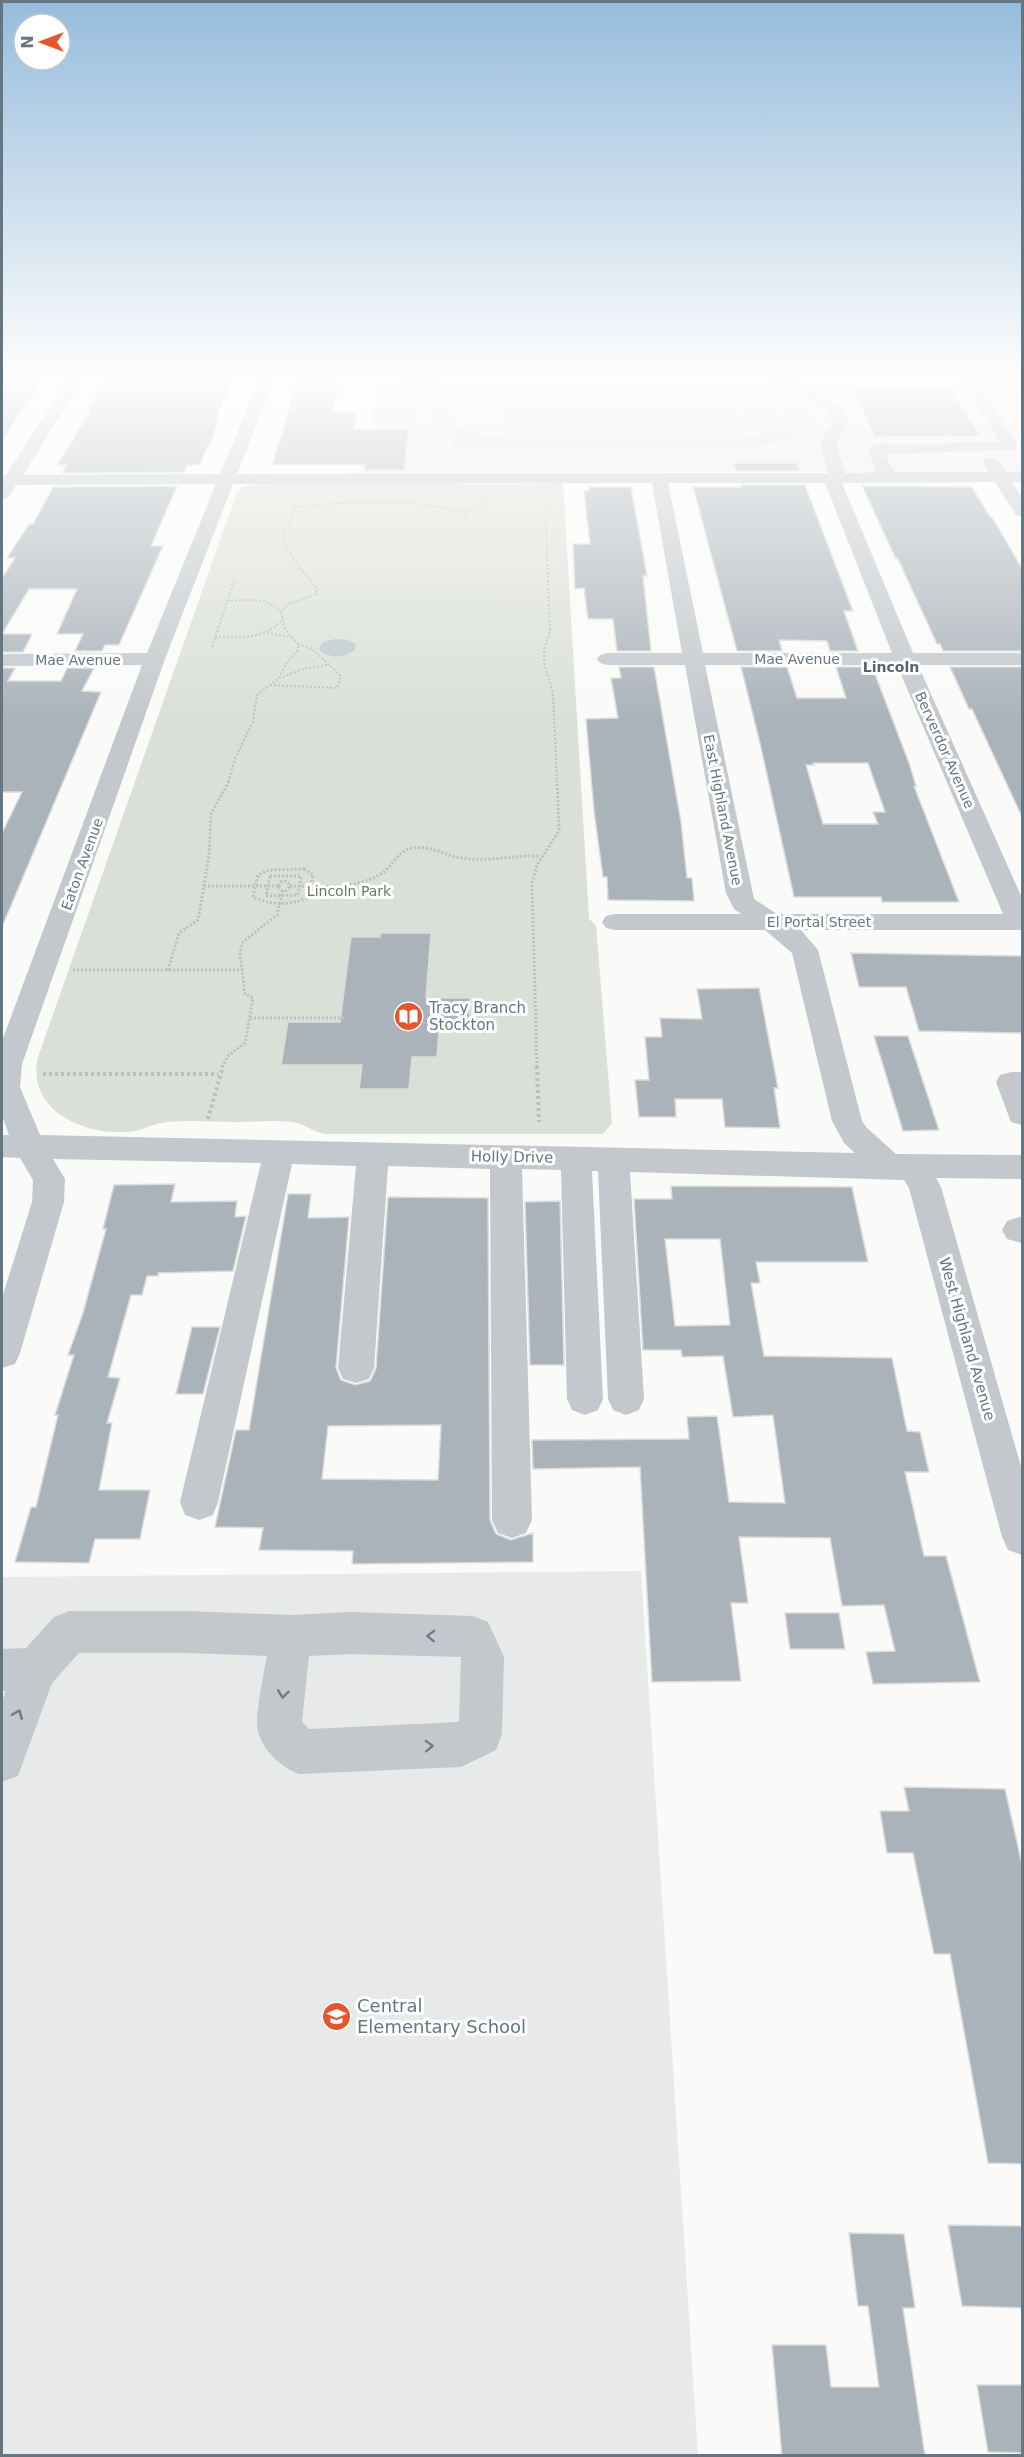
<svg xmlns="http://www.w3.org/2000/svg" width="1024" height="2457" font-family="'DejaVu Sans',sans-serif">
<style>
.built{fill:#e8e9e9}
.green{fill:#dadfd7;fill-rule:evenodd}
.water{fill:#bbc7cb}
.building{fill:#aab3b9;stroke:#dcdcda;stroke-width:1.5;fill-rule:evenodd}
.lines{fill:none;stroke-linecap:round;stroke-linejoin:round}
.path-far3{stroke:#bbbfc2;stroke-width:1.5;stroke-dasharray:1.5 1.5;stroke-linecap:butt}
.path-far2{stroke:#bbbfc2;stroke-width:2;stroke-dasharray:2 2;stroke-linecap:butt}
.path-far1{stroke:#bbbfc2;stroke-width:3;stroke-dasharray:2 2;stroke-linecap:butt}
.path{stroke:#bbbfc2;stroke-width:4;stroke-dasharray:3 3;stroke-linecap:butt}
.minor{fill:#c3c8cc;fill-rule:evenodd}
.oneway{stroke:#6a7a87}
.labels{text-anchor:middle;stroke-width:6;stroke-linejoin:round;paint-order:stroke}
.far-street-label{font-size:14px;fill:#657683;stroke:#fff}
.far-neighbourhood-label{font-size:14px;font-weight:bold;fill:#57646e;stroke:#fff}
.far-park-label{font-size:14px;fill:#687a64;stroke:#fff}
.poi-label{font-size:15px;fill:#657683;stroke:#fff;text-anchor:start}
.street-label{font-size:15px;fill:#657683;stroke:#fff}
.near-poi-label{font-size:18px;fill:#657683;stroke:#fff;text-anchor:start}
</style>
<rect width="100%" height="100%" fill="#fafaf8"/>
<path class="built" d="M380 378H1022V472H362Z
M641 1571 698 2455H2V1577Z"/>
<path class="green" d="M405 378H447L387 396Z
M510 384 745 385C769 389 805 393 813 420 799 444 763 445 738 447H451L452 435C443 431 434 427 433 416 430 391 493 385 510 384ZM731 390C751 392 773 395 787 411L788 421 775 431 742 438 512 437C494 437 453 436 448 413 456 394 484 392 502 391Z
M505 395H731L744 433 505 434Z
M377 400H414L412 420H373Z
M740 400 743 402H775L784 425H751L753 432H750Z
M260 483H450L477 485 563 483 589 919 596 925 612 1123 603 1134H326C314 1133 304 1123 292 1122 274 1120 255 1122 237 1122 214 1122 190 1120 168 1122 154 1123 142 1131 128 1132 83 1135 26 1110 38 1057L237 492 243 487Z"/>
<path class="water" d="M336 639 348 640 356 644 355 650C345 658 332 658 321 652L319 647 325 641Z"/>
<path class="building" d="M2 378H43L2 441Z
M107 378H229L228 381H232L216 419H219L209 447H207L200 465H187L184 472 62 473 66 465H57L90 411H88Z
M304 378 339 381 333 412H357L354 429H409L404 470H365L366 465H272L298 380Z
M851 388H950L981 436 875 437Z
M733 463H797L800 471H736Z
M741 485H805L853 611H844L858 651H830L827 641 779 640 782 651H737L693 487H741Z
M177 486 151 546H163L119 645H105L102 651H75L83 634H57L77 589H29L2 634H32L23 652H2V578L15 558H7L29 524H33L53 487Z
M862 486 972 487 990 517H992L1023 570V651H943L940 644H937L898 559H896Z
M589 487H631L647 576H643L651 651H617L613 619H588L584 588 575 589 573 544H590L584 491H589Z
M619 667H654L681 822 687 878H692L694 901 608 900 607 877H603L594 811 586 719 618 718 611 678H621Z
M741 667H787L797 698H846L836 667H864L867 674H875L909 763 916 786H914L959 902H882L881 897H794L760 743ZM813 763H868L885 812H873L878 824H823L806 765H814Z
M950 667H1023V819L972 709H969Z
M2 668H15L8 681H61L67 668H94L82 691 101 692 2 927V833L22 792H2Z
M380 933H431L426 998H470L469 1030H439L437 1057H412L409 1089H359L362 1065H281L288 1022H340L351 937H380Z
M851 953 1023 956V1033L919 1031 906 987H859Z
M759 988 778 1088H774L780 1128 725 1127 722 1099H675L676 1117H639L635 1080H649L645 1037H662L660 1018 702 1019 697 989Z
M874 1036H908L939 1130 903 1131Z
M175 1184 171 1202 237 1201 235 1217 246 1216 233 1271 158 1273V1276H147L142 1295H131L108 1377 120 1378 107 1423H112L99 1490H150L140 1539H95L89 1563 15 1562 31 1507H36L58 1415H55L74 1355H68L83 1313 106 1229H103L114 1185Z
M671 1186 852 1187 868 1262H756L760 1283H751L764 1356 892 1358 907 1431 920 1432 929 1472H905L924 1556H946L980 1682 873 1684 866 1652 895 1651 884 1605 842 1606 830 1538 739 1537 748 1603H731L741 1681 652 1682 640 1467 533 1469 532 1440 689 1439 687 1417 717 1416 729 1502 785 1503 773 1415 733 1417 723 1356 682 1357 681 1350H643L634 1199H672ZM665 1239H720L730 1325 675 1326Z
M288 1194H311L308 1218 349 1217 336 1368 341 1380 355 1385 370 1381 376 1368 388 1197 488 1198 490 1520 496 1534 511 1540 533 1533V1562L352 1564 353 1551 259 1550 263 1528 215 1527 236 1430H249ZM441 1425 438 1480 322 1479 328 1426Z
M560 1201 564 1365H530L525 1202Z
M192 1327H220L203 1394H176Z
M785 1613H839L845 1649H790Z
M904 1787 1005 1789 1023 1869V2164L988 2163 950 1954H934L913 1853H887L880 1811H909Z
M948 2225 1023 2226V2308L962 2306Z
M849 2233 904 2234 915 2308H903L925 2456H782L772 2345H826L831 2387H879L868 2306H858Z
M977 2385H1023V2453L988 2452Z"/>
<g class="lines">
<path class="path-far3" d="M462 511 468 520
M292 557 282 540 296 507 340 503 408 502 462 511 480 505 487 498
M547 557 546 518 553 498"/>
<path class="path-far2" d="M547 556 550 631 544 651V663L553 694 557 782
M227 601C246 600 267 596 281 612
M267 633 292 637
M215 637C240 637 265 640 283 619
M212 647 234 581
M279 678 304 669 327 665
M270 685 337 688 341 676 312 649 298 644
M228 782 235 759 253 721 257 695 279 678 287 662 298 650V644L285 629 281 612 289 604 316 594 317 589 291 556"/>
<path class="path-far1" d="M304 869 313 875 310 897C291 905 272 906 253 897L258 875 269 870Z
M270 876H301L298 895 266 896Z
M279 886a5 5 0 1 1 10 0a5 5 0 1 1-10 0Z
M204 886H278
M290 886C320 886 354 890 381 874 393 867 397 851 412 848 427 845 443 854 457 857 484 863 513 855 540 856
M73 970H242
M168 970 179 933 198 920 209 856 211 814 229 781
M250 1018H344
M222 1067 229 1055 245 1043 253 998 245 994 240 952 243 942 277 915 283 890
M537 1067 532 883 537 865 559 831 557 781"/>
<path class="path" d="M537 1066 539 1122
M43 1074H218
M208 1119 223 1066"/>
<path class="minor" d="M69 378H84L23 475 220 474 260 378H274L237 474 828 473 820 443 832 422C824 394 782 396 765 378 771 378 778 377 784 378 804 382 841 402 848 422L836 443 845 473 877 472 868 452 871 446 877 444 1000 442 963 382 967 378H1022V385L980 386 1017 444 1014 450 885 454 894 472H989L983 462 985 459H997L1006 472H1022V482H1012L1022 498V516L1016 515 995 482 842 483 913 653H1022V665H918L1022 898V930H801L818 950 862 1121 866 1127 896 1154 1022 1155V1179L936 1178 941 1187 1022 1470V1555L1008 1550 1002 1537 909 1188 904 1180 630 1172 644 1399 639 1410 626 1415 613 1410 608 1399 598 1171H592L603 1399 598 1410 585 1415 572 1410 567 1399 561 1170 522 1169 532 1520 526 1533 512 1538 498 1533 492 1520 490 1169 388 1166 374 1368 369 1379 356 1383 343 1379 338 1368 356 1166 292 1164 218 1502 213 1515 199 1520 185 1515 180 1502 261 1163 53 1159 65 1179 64 1202 20 1353 15 1364 2 1368V1298L32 1202 33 1180 20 1158 2 1157V1135H9L2 1116V1041L142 665 2 666V654L147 653 216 484 16 485 8 498 2 499V475H6ZM652 483 682 653H607L600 655 597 659 600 663 607 665H685L726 893 734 909 741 914H615L606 916 602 922 606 928 615 930H765L792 953 832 1121 844 1143 855 1153 40 1135 20 1087 22 1064 165 659 233 484ZM668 483H825L892 653H703ZM705 665H897L1003 914H777L754 899Z
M1011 1072H1022V1125L1011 1122 996 1082 1000 1075Z
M1019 1217H1022V1243L1007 1239 1002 1230 1007 1221Z
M69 1611H187L290 1615 351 1612 473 1616 488 1622 504 1657 502 1734 496 1750 461 1767 299 1774C281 1767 263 1751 258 1731 254 1718 264 1672 267 1656L187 1653H79L52 1683 18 1776 2 1782V1701L6 1691H2V1649L26 1648 54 1617ZM351 1654 461 1657 459 1722 309 1729 302 1722 309 1656Z"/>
</g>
<defs><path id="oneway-chevron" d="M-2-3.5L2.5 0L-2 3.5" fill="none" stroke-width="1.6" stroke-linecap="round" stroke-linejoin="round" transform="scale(1.5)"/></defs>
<g class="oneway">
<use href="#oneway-chevron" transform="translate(431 1636) rotate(-178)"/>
<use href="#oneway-chevron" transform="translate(283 1694) rotate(97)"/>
<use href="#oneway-chevron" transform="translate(18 1714) rotate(-68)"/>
<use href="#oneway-chevron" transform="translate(429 1746) rotate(-2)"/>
</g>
<linearGradient id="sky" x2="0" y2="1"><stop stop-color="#96bcdc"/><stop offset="0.52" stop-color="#fdfdfc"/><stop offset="1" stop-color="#fdfdfc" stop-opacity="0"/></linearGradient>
<rect width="1024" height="722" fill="url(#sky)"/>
<defs>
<symbol id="library-disc" viewBox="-11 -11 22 22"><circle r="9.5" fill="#e4572e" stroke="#fff"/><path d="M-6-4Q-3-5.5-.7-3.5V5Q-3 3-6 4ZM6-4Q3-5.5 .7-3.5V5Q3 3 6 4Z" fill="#fff"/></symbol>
<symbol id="school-disc" viewBox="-11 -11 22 22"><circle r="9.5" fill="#e4572e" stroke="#fff"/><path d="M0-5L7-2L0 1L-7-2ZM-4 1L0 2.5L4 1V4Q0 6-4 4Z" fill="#fff"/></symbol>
</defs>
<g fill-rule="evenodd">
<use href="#library-disc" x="392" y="1000" width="33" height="33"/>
<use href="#school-disc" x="320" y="2000" width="33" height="33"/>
</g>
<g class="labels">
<g class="far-street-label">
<text x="797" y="664">Mae Avenue</text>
<text x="78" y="665">Mae Avenue</text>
<text transform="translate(945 750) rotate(66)" y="5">Berverdor Avenue</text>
<text transform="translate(723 810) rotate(79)" y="5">East Highland Avenue</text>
<text transform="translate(82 864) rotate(-70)" y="5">Eaton Avenue</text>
<text x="819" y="927">El Portal Street</text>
</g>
<g class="far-neighbourhood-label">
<text x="891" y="672">Lincoln</text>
</g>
<g class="far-park-label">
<text x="349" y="896">Lincoln Park</text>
</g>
<g class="poi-label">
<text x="429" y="1013">Tracy Branch<tspan x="429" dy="17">Stockton</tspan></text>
</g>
<g class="street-label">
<text transform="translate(512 1157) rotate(1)" y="5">Holly Drive</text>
<text transform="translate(967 1339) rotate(74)" y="5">West Highland Avenue</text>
</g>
<g class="near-poi-label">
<text x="357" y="2012">Central<tspan x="357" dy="21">Elementary School</tspan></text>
</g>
</g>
<rect width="1024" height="2457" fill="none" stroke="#657683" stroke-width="6"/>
<g transform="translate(42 42) rotate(270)"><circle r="28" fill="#ffffff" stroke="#c1c8cd" stroke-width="1.5"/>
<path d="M0-4.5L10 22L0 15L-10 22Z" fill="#e4572e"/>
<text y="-9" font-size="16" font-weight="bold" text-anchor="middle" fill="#657683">N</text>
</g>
</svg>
